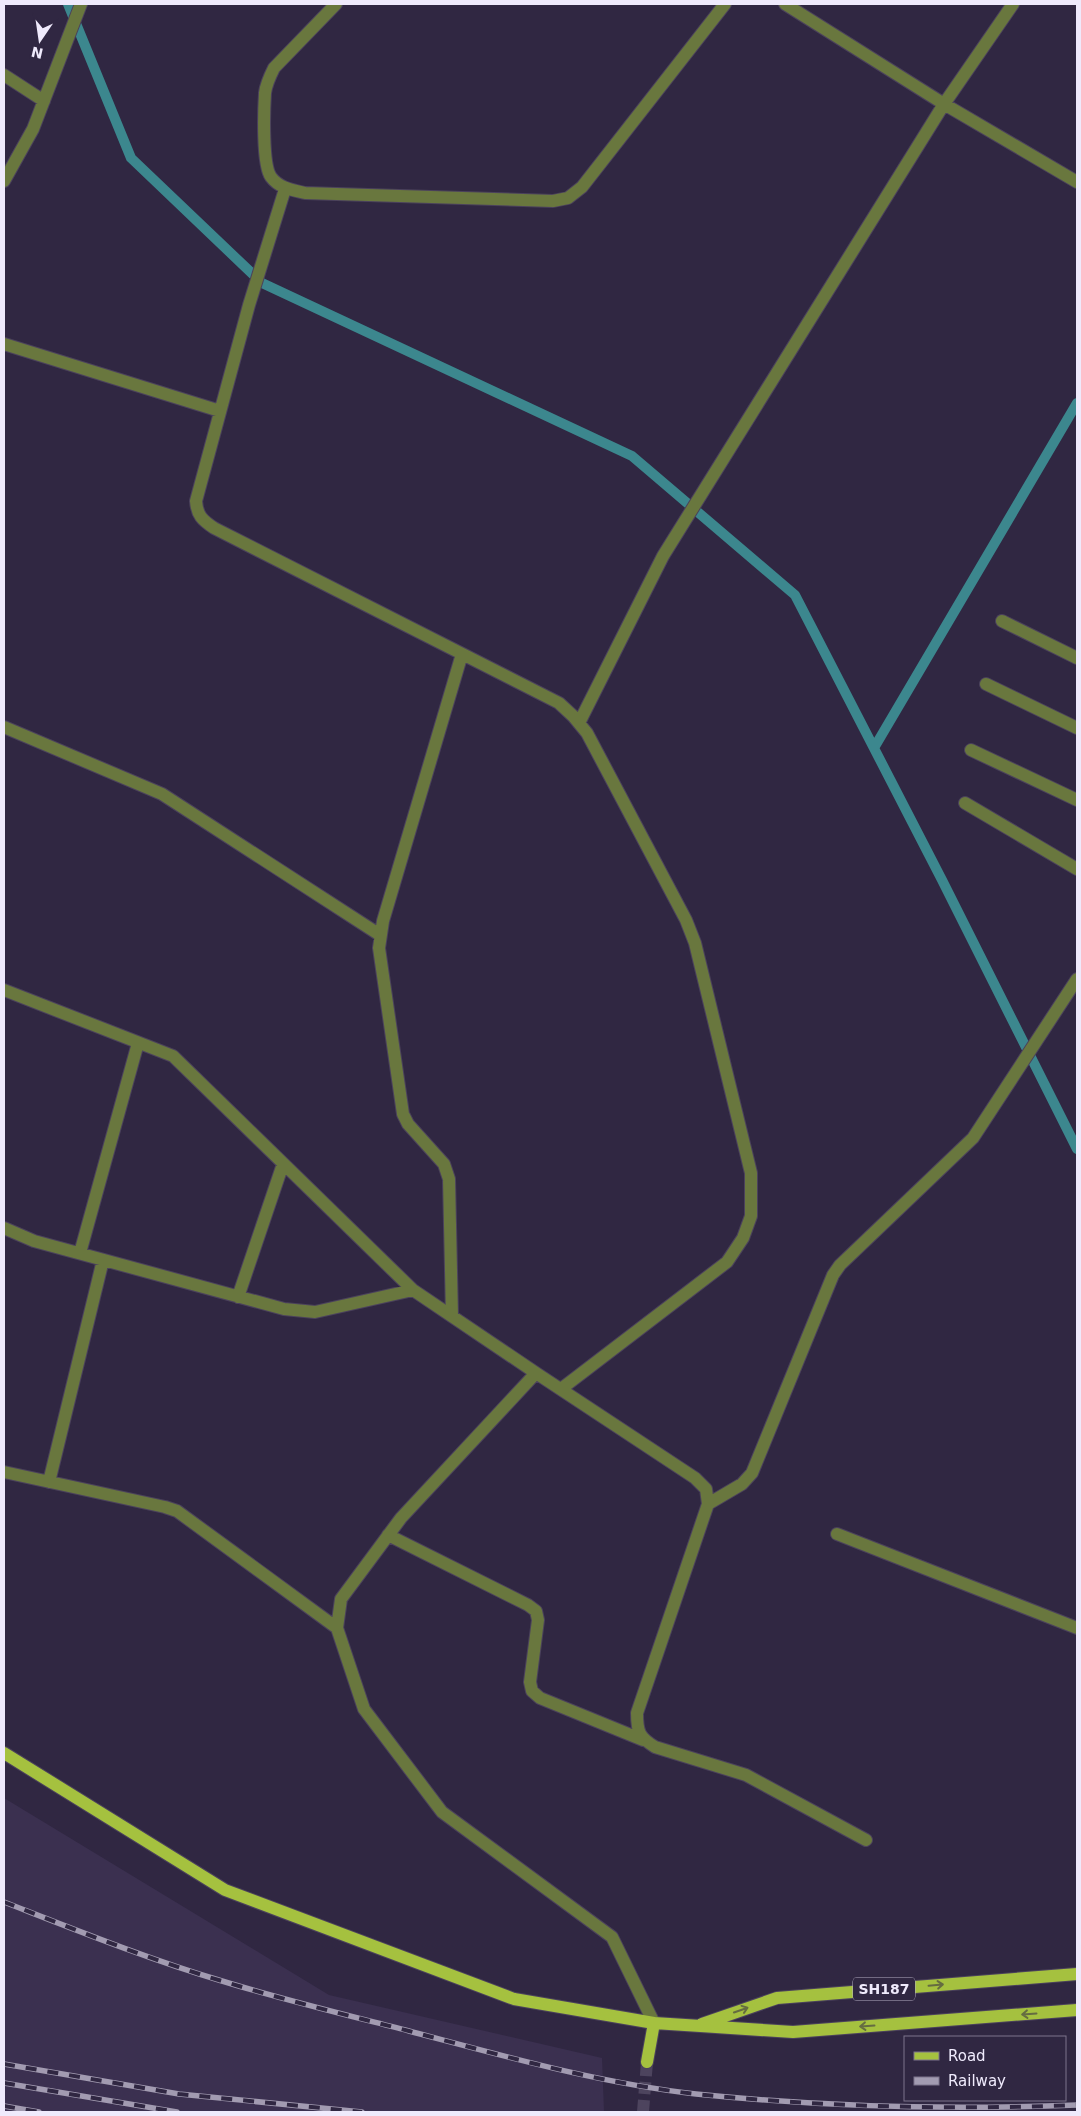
<svg xmlns="http://www.w3.org/2000/svg" width="1081" height="2116" font-family="'DejaVu Sans',sans-serif">
<style>
.built{fill:#3b3050}
.lines{fill:none;stroke-linecap:round;stroke-linejoin:round}
.stream{stroke:#3c878e;stroke-width:10}
.major-tunnel{stroke:#4d445e;stroke-width:12;stroke-dasharray:12 6;stroke-linecap:butt}
.minor-casing{stroke:#4b425c;stroke-width:14}
.major-casing{stroke:#4b425c;stroke-width:14}
.minor{stroke:#69773e;stroke-width:12}
.major{stroke:#a5c13f;stroke-width:12}
.rail-casing{stroke:#a29bb1;stroke-width:5.5}
.rail{stroke:#302742;stroke-width:4;stroke-dasharray:11;stroke-linecap:butt}
.oneway{stroke:#656c41}
.labels{text-anchor:middle;stroke-width:4;stroke-linejoin:round;paint-order:stroke}
.shield{fill:#302742;stroke:#b6b0c4;stroke-width:1}
.shield-label{font-size:14px;font-weight:bold;fill:#efeafc}
</style>
<rect width="100%" height="100%" fill="#302742"/>
<path class="built" d="M4 1798 329 1995 602 2058 604 2112H4Z"/>
<g class="lines">
<path class="stream" d="M68 4 131 158 262 283 632 456 795 595 942 880 1077 1149
M874 748 1077 403"/>
<path class="major-tunnel" d="M643 2112 647 2062"/>
<defs>
<path id="minor" d="M336 4 274 68C270 76 266 84 265 93 264 109 262 165 271 177 279 188 292 190 305 193L553 201 568 198 582 187 725 4
M785 4 944 104 1077 182
M4 75 44 101
M4 181 33 129 81 4
M285 189 249 305 196 501C197 515 202 520 214 528L559 703 573 716 587 733 686 920 695 943 751 1173V1216L743 1238 727 1262 561 1389
M4 344 220 411
M1002 621 1077 658
M986 684 1077 728
M579 723 663 556 944 104 1013 4
M4 727 162 794 380 935
M971 750 1077 800
M965 803 1077 869
M4 990 173 1056 413 1290 536 1373 401 1518 341 1599 337 1628 364 1709 442 1812 612 1937 654 2023
M4 1228 34 1241 284 1309 315 1312 413 1290
M80 1253 138 1043
M238 1297 283 1164
M452 1316 449 1179 444 1164 408 1124 403 1114 379 948 383 921 462 654
M536 1373 695 1478 706 1489 708 1504 637 1713C637 1732 639 1737 655 1747L746 1775 866 1840
M4 1472 165 1507 177 1511 337 1628
M49 1482 103 1260
M708 1504 742 1484 752 1473 833 1275 840 1265 973 1138 1077 979
M837 1534 1077 1628
M388 1535 528 1605 536 1611 538 1620 530 1682 532 1691 540 1698 643 1740"/>
<path id="major" d="M4 1753 225 1890 514 1999 654 2023 793 2032 1077 2010
M702 2024 777 1998 1077 1974
M647 2062 654 2023"/>
</defs>
<use href="#minor" class="minor-casing"/>
<use href="#major" class="major-casing"/>
<use href="#minor" class="minor"/>
<use href="#major" class="major"/>
<defs>
<path id="rail" d="M4 1902C76 1930 148 1959 222 1981 284 2000 347 2015 409 2031 504 2056 598 2083 696 2094 823 2107 950 2110 1077 2105
M4 2064 179 2094 362 2112
M4 2083 177 2112
M4 2106 39 2112"/>
</defs>
<use href="#rail" class="rail-casing"/>
<use href="#rail" class="rail"/>
</g>
<defs><path id="oneway-shaft" d="M-6 0H5M1.5-3L5.5 0L1.5 3" fill="none" stroke-width="1.6" stroke-linecap="round" stroke-linejoin="round" transform="scale(1.25)"/></defs>
<g class="oneway">
<use href="#oneway-shaft" transform="translate(936 1985) rotate(-5)"/>
<use href="#oneway-shaft" transform="translate(741 2010) rotate(-19)"/>
<use href="#oneway-shaft" transform="translate(1029 2014) rotate(176)"/>
<use href="#oneway-shaft" transform="translate(867 2026) rotate(176)"/>
</g>
<g class="labels">
<rect class="shield" x="853" y="1977.5" width="62" height="23" rx="4"/>
<g class="shield-label">
<text x="884" y="1994">SH187</text>
</g>
</g>
<rect width="1081" height="2116" fill="none" stroke="#efeafc" stroke-width="10"/>
<rect x="904" y="2036" width="162" height="65" fill="#302742" stroke="#7c758c"/>
<rect x="914" y="2052" width="25" height="8" fill="#a5c13f" stroke="#7c758c"/>
<text x="948" y="2061" font-size="15" fill="#efeafc">Road</text>
<rect x="914" y="2077" width="25" height="8" fill="#a29bb1" stroke="#7c758c"/>
<text x="948" y="2086" font-size="15" fill="#efeafc">Railway</text>
<g transform="translate(40 40) rotate(193)" stroke="#302742" stroke-width="4" paint-order="stroke">
<path d="M0-4L9 19L0 12L-9 19Z" fill="#efeafc"/>
<text y="-8" font-size="14" font-weight="bold" text-anchor="middle" fill="#efeafc">N</text>
</g>
</svg>
